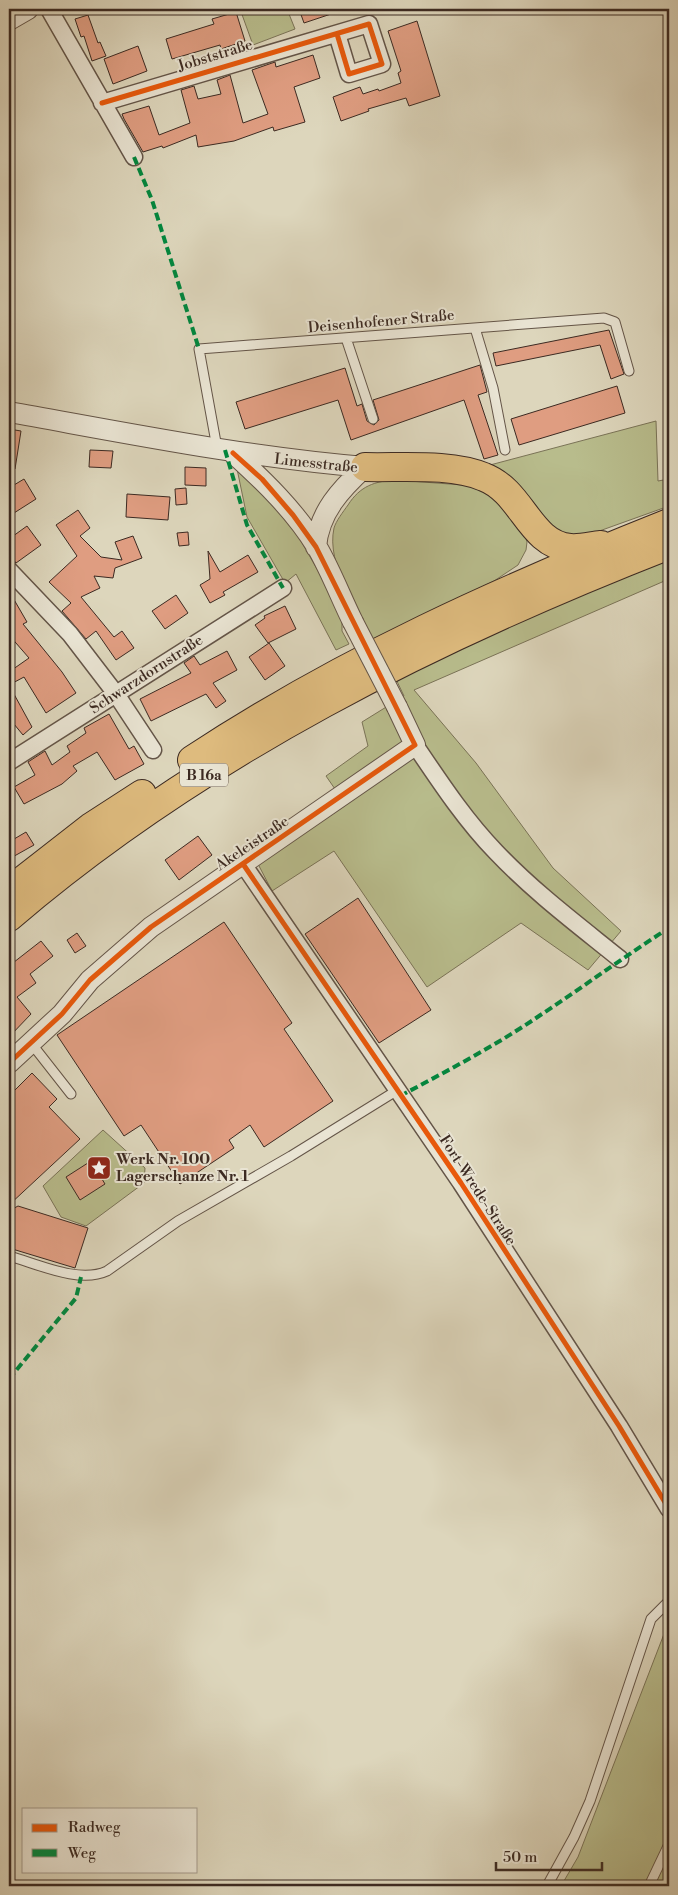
<svg xmlns="http://www.w3.org/2000/svg" width="678" height="1895" font-family="'Libre Bodoni',serif">
<style>
.green{fill:#b8bc8c;stroke:#7a7357}
.building{fill:#df9d81;stroke:#3c2a22}
.lines{fill:none;stroke-linecap:round;stroke-linejoin:round}
.service-casing{stroke:#645548;stroke-width:11}
.minor-casing{stroke:#645548;stroke-width:19}
.tertiary-casing{stroke:#645548;stroke-width:22}
.trunk-casing{stroke:#3c2a22;stroke-width:30}
.service{stroke:#e9e4d3;stroke-width:9}
.minor{stroke:#e9e4d3;stroke-width:16}
.tertiary{stroke:#e9e4d3;stroke-width:20}
.trunk{stroke:#debb7e;stroke-width:28}
.tertiary-bridge-casing{stroke:#645548;stroke-width:22;stroke-linecap:butt}
.tertiary-bridge{stroke:#e9e4d3;stroke-width:20}
.quiet{stroke:#00873e;stroke-width:4;stroke-dasharray:8 4;stroke-linecap:butt}
.cycleway-casing{stroke:#e9e4d3;stroke-width:8}
.cycleway{stroke:#e8590c;stroke-width:5}
.labels{text-anchor:middle;stroke-width:4;stroke-linejoin:round;paint-order:stroke}
.shield{fill:#e9e4d3;stroke:#706257;stroke-width:1}
.shield-label{font-size:14px;font-weight:bold;fill:#3c2a22}
.street-label{font-size:15px;fill:#3c2a22;stroke:#e9e4d3}
.poi-label{font-size:15px;font-weight:bold;fill:#3c2a22;stroke:#e9e4d3;text-anchor:start}
</style>
<rect width="100%" height="100%" fill="#ddd6bc"/>
<filter id="stains"><feTurbulence type="fractalNoise" baseFrequency=".004" numOctaves="4"/><feColorMatrix values="0 0 0 0 .2 0 0 0 0 .09 0 0 0 0 .02 0 0 0 .5 -.17"/></filter>
<radialGradient id="worn" r=".72"><stop offset=".6" stop-color="#630" stop-opacity="0"/><stop offset="1" stop-color="#630" stop-opacity=".3"/></radialGradient>
<path class="green" d="M240 9H287L295 29 253 45Z
M656 421 658 481 669 479V506L577 539 550 531 513 480 490 465Z
M236 464 293 527 337 604 342 622V631L349 644 336 650 296 574 285 583 247 517Z
M396 480 476 486 500 503 524 531 527 542 526 550 518 565 494 581 373 640C357 609 326 564 334 528 336 521 343 512 348 505 360 486 375 481 396 480Z
M669 556V579L414 690 476 763 553 868 621 931 588 970 521 923 427 987 334 851 272 891 258 864 346 805 326 776 368 746 362 722 404 696 394 675Z
M103 1130 145 1168 144 1183 86 1226 61 1217 43 1186Z
M669 1621V1886H561L578 1857Z"/>
<path class="building" d="M299 9H340V11L304 23Z
M236 12 245 41 221 49 220 45 172 59 166 39 214 24 212 19Z
M88 15 98 43 100 42 106 56 92 61 84 36 81 37 75 19Z
M417 21 440 96 409 106 406 98 368 109 369 111 341 121 333 97 360 87 363 94 378 89 379 91 401 83 398 73 401 71 388 31Z
M138 46 147 71 113 84 104 59Z
M313 55 320 78 294 87 305 122 274 131 273 127 234 141 198 147 196 135 163 148 162 146 143 152 124 119 122 114 149 106 159 135 190 123 181 90 194 86 198 99 221 94 217 80 230 75 243 123 268 114 252 70 275 62 276 67Z
M609 330 624 374 611 379 600 345 496 366 493 353Z
M480 365 487 392 478 395 498 455 484 459 464 400 351 440 338 400 245 429 236 402 345 368 357 406 362 404 367 421 374 425 379 420 373 400Z
M617 386 625 413 519 445 511 419Z
M9 429 21 431 15 469 9 468Z
M90 450 113 451 111 468 89 467Z
M185 467 206 468V486L185 485Z
M24 479 36 499 14 513 9 504V488Z
M186 488 187 504 176 505 175 489Z
M127 494 170 497 168 520 126 517Z
M78 510 90 528 80 536 101 557 122 560 115 542 133 536 142 558 115 568 113 578 94 576 100 588 81 597 114 637 122 631 134 648 116 660 96 631 86 639 62 611 71 603 49 582 77 556 56 525Z
M27 526 41 545 16 563 9 554V539Z
M188 532 189 545 179 546 177 533Z
M208 551 220 572 248 555 258 572 223 592 225 595 210 603 200 585 210 579Z
M9 591 27 622 23 624 62 672 76 693 46 713 24 677 9 685 32 727 23 735 9 718V672L29 658 9 635Z
M176 595 188 613 165 629 152 611Z
M285 606 296 629 268 643 255 625 265 618 264 616Z
M269 643 285 666 265 680 249 657Z
M227 651 237 670 213 683 226 701 216 708 206 694 151 721 140 699 191 673 184 663 194 656 200 665Z
M109 714 129 749 134 746 144 764 115 780 97 752 73 766 77 771 62 784 24 804 14 787 35 775 28 762 45 751 52 765 70 752 67 746 86 733 84 728Z
M26 832 34 845 9 859V842Z
M198 836 212 855 179 880 165 860Z
M358 898 431 1010 379 1043 305 934Z
M224 922 292 1023 284 1029 333 1101 264 1147 250 1125 229 1140 234 1148 180 1184 141 1125 124 1136 57 1035Z
M77 933 86 946 75 953 67 940Z
M41 941 53 956 30 974 36 983 17 997 31 1014 9 1037V966Z
M32 1073 57 1099 49 1107 80 1139 9 1205V1096Z
M91 1161 105 1184 80 1200 66 1177Z
M18 1206 88 1228 75 1268 9 1248V1211Z"/>
<g class="lines">
<defs>
<path id="service" d="M475 328 493 388 505 450
M346 338 373 419
M217 448 199 349 604 318 615 322 629 371
M31 1043 71 1094
M9 1256C38 1264 79 1284 107 1271L178 1221 291 1156 396 1091
M547 1886 574 1837 590 1801 651 1619 669 1601
M649 1886 669 1844"/>
<path id="minor" d="M49 9 134 157
M102 103 369 24 382 64 349 74 337 34
M9 570 70 634 116 694 153 750
M415 745C440 782 465 820 496 852 534 892 578 925 620 959
M9 762 283 588
M243 864 461 1183 619 1426 669 1509"/>
<path id="tertiary" d="M9 20 28 9
M9 412C127 433 245 457 365 467
M233 453C264 481 295 511 317 547 331 571 341 598 353 622
M316 547C319 512 341 489 365 467
M9 1063 62 1014 90 980 151 927 415 745 397 707"/>
<path id="trunk" d="M365 467C401 468 451 463 484 477 523 492 529 544 570 548 580 549 591 546 601 545
M192 760C342 661 503 589 669 523
M9 891 91 827 142 794
M9 917C202 752 434 637 669 545"/>
</defs>
<use href="#service" class="service-casing"/>
<use href="#minor" class="minor-casing"/>
<use href="#tertiary" class="tertiary-casing"/>
<use href="#trunk" class="trunk-casing"/>
<use href="#service" class="service"/>
<use href="#minor" class="minor"/>
<use href="#tertiary" class="tertiary"/>
<use href="#trunk" class="trunk"/>
<defs>
<path id="tertiary-bridge" d="M353 622 397 707"/>
</defs>
<use href="#tertiary-bridge" class="tertiary-bridge-casing"/>
<use href="#tertiary-bridge" class="tertiary-bridge"/>
<path class="quiet" d="M50 10 52 9
M134 157 152 200 199 349
M225 450 247 525 283 588
M400 1096C447 1071 495 1046 539 1016 583 987 625 956 669 928
M9 1379 76 1298 81 1277"/>
<defs>
<path id="cycleway" d="M102 103 369 24 382 64 349 74 337 34
M243 864 461 1183 619 1426 669 1509
M9 1063 62 1014 90 980 151 927 415 745 316 547 293 515 262 479 233 453"/>
</defs>
<use href="#cycleway" class="cycleway-casing"/>
<use href="#cycleway" class="cycleway"/>
</g>
<defs>
<symbol id="sight-square" viewBox="-11 -11 22 22"><rect x="-9" y="-9" width="18" height="18" rx="4" fill="#8f2418" stroke="#e9e4d3"/><path d="M0-6L1.8-2.2L6-1.7L2.9 1.2L3.7 5.4L0 3.3L-3.7 5.4L-2.9 1.2L-6-1.7L-1.8-2.2Z" fill="#fff"/></symbol>
</defs>
<g fill-rule="evenodd">
<use href="#sight-square" x="85" y="1154" width="28" height="28"/>
</g>
<g class="labels">
<rect class="shield" x="180" y="763.5" width="48" height="23" rx="4"/>
<g class="shield-label">
<text x="204" y="780">B 16a</text>
</g>
<g class="street-label">
<text transform="translate(215 55) rotate(-17)" y="5">Jobststraße</text>
<text transform="translate(381 321) rotate(-5)" y="5">Deisenhofener Straße</text>
<text transform="translate(316 463) rotate(6)" y="5">Limesstraße</text>
<text transform="translate(146 674) rotate(-33)" y="5">Schwarzdornstraße</text>
<text transform="translate(252 843) rotate(-34)" y="5">Akeleistraße</text>
<text transform="translate(478 1190) rotate(57)" y="5">Fort-Wrede-Straße</text>
</g>
<g class="poi-label">
<text x="116" y="1164">Werk Nr. 100<tspan x="116" dy="17">Lagerschanze Nr. 1</tspan></text>
</g>
</g>
<rect width="678" height="1895" fill="none" stroke="#ddd6bc" stroke-width="30"/>
<rect x="10" y="10" width="658" height="1875" fill="none" stroke="#3c2a22" stroke-width="2.5"/>
<rect x="15" y="15" width="648" height="1865" fill="none" stroke="#3c2a22"/>
<rect x="22" y="1808" width="175" height="65" fill="#e9e4d3" stroke="#a49a8c"/>
<rect x="32" y="1824" width="25" height="8" fill="#e8590c" stroke="#a49a8c"/>
<text x="68" y="1832" font-size="15" fill="#3c2a22">Radweg</text>
<rect x="32" y="1849" width="25" height="8" fill="#00873e" stroke="#a49a8c"/>
<text x="68" y="1858" font-size="15" fill="#3c2a22">Weg</text>
<path d="M496 1862v8h106v-8" fill="none" stroke="#3c2a22" stroke-width="2.5"/>
<text x="503" y="1862" font-size="15" fill="#3c2a22" stroke="#e9e4d3" stroke-width="4" paint-order="stroke">50 m</text>
<rect width="100%" height="100%" filter="url(#stains)"/>
<rect width="100%" height="100%" fill="url(#worn)"/>
</svg>
